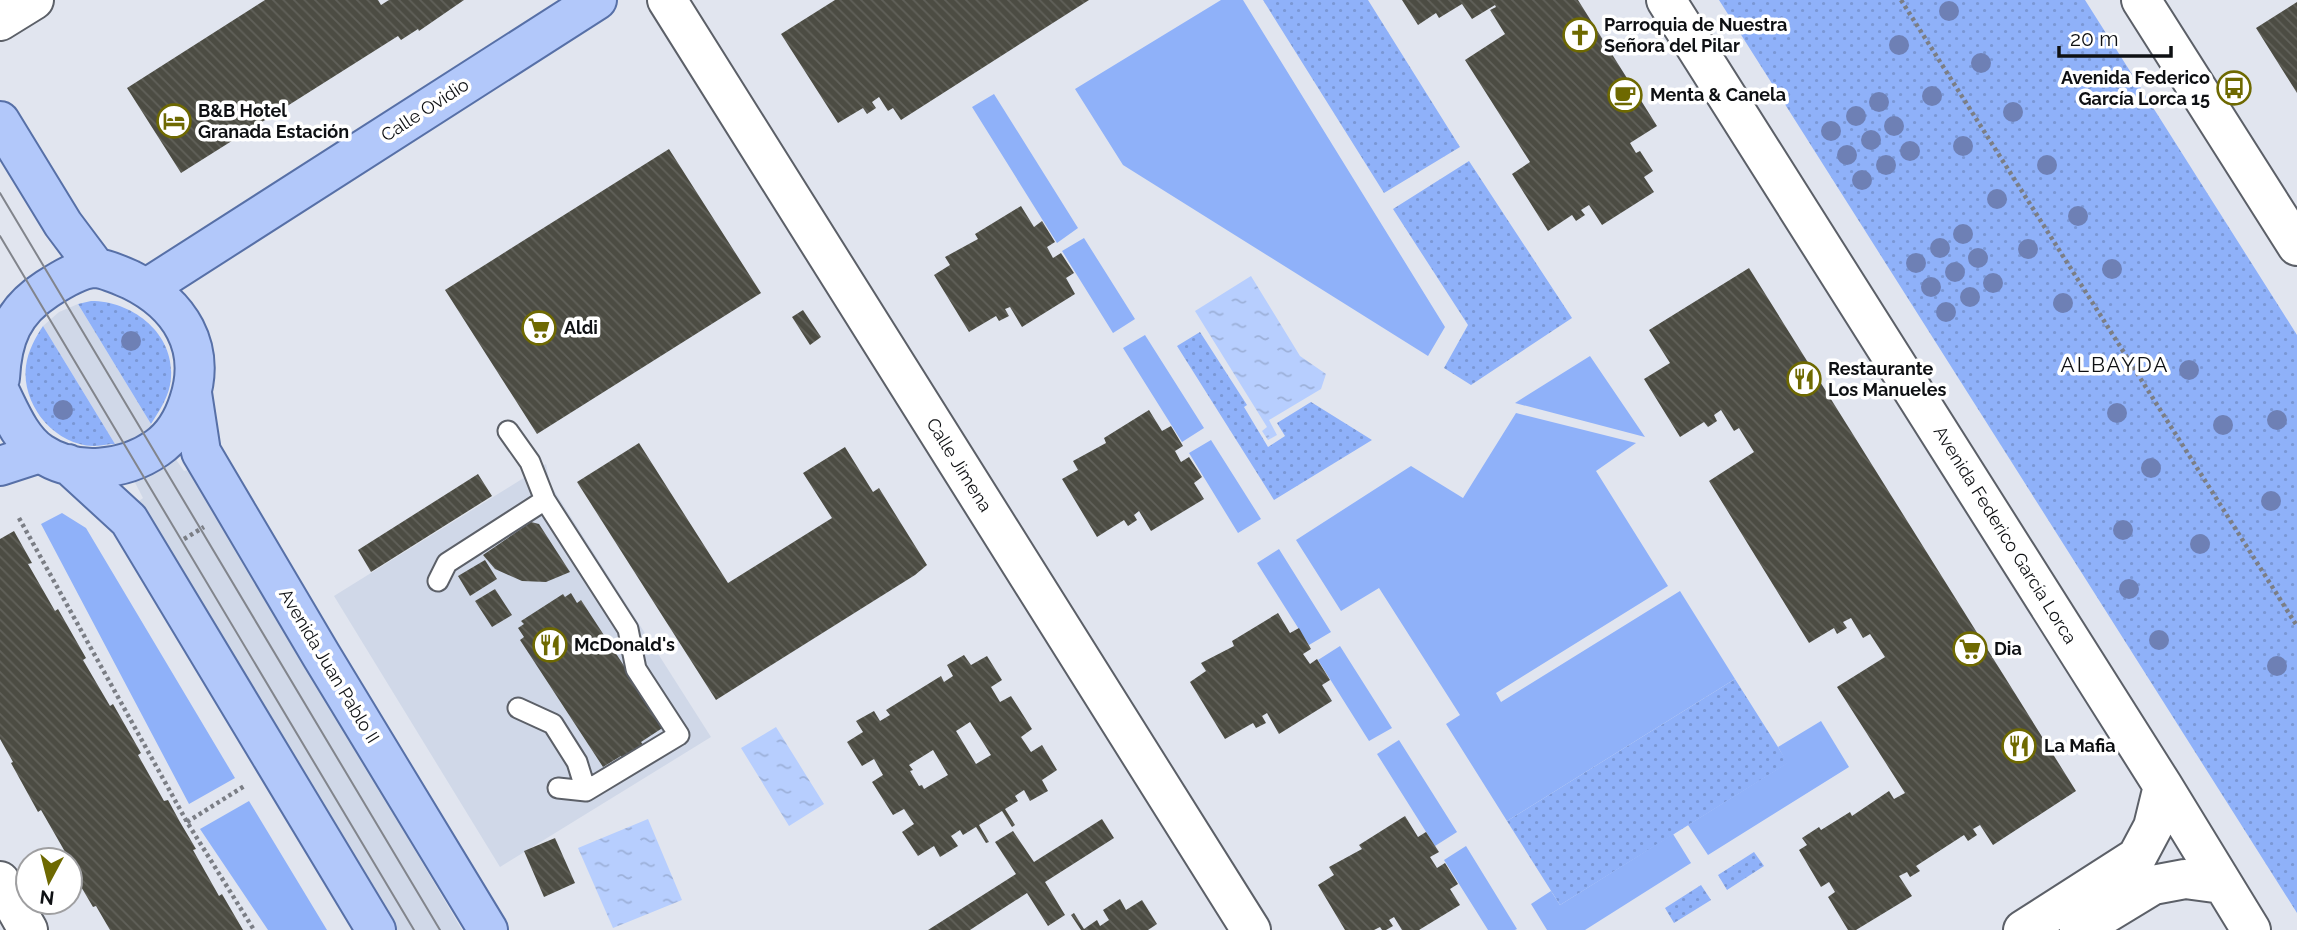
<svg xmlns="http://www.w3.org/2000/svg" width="2297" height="930" font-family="Raleway,sans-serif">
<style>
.built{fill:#d0d8e8}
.grass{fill:url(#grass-dots)}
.garden{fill:#8fb1f9}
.water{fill:url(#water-ripples)}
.building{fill:url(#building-back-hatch);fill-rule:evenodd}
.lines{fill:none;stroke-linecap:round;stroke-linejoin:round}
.lane-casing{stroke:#5c6068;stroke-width:23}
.street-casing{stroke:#5c6068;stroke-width:42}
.secondary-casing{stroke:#5c6068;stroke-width:42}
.primary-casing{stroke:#5770a7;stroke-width:42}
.path{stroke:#7b7e85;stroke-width:4.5;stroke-dasharray:3.5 3.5;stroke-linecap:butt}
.lane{stroke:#fff;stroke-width:19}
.street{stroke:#fff;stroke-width:38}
.secondary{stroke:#fff;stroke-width:38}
.primary{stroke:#b2c8fa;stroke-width:38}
.tram{stroke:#82858c;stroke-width:2}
.tree{fill:#6e80b5}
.labels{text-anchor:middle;stroke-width:7;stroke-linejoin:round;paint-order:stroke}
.poi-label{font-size:18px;font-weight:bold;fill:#0e1013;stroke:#fff;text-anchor:start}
.street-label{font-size:18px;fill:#0e1013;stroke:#fff}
.quarter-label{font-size:21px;letter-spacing:2px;fill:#0e1013;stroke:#fff}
</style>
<defs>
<pattern id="grass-dots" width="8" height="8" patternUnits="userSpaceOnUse" patternTransform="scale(1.75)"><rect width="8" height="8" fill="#8fb1f9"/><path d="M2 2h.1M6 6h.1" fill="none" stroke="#7a97d5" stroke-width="1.8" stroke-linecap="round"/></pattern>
<pattern id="water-ripples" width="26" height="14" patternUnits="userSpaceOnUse" patternTransform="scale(1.75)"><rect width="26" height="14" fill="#b7cefe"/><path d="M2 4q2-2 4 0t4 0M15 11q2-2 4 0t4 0" fill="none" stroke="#9cb0d9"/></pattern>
<pattern id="building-back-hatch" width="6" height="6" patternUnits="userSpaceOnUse" patternTransform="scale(1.75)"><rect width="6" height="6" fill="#4c4c43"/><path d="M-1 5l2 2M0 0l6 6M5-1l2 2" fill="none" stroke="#61615a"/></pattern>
</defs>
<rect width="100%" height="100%" fill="#e1e5ef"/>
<path class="built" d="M78 304 151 424 184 471 188 470 209 502 462 930H395L139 501 143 498 115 444 43 326 59 312Z
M546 464 550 484 711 737 500 867 334 596Z"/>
<path class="grass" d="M1263 0H1368L1460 147 1384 193Z
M1719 0H2085L2297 335V913Z
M1469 161 1572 318 1471 385 1444 368 1468 325 1393 209Z
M91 301C135 301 179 337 170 385 167 400 159 411 151 424L78 304Z
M43 326 115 444C108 444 100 446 93 446 54 445 21 404 26 366 28 351 35 338 43 326Z
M1200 332 1247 405 1244 407 1268 447 1285 436 1277 423 1311 402 1372 440 1274 500 1177 346Z
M1735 679 1788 763 1560 905 1507 821Z
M1754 852 1764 866 1727 890 1718 875Z
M1701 885 1711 900 1674 923 1665 908Z"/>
<path class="garden" d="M1221 0H1243L1445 327 1428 356 1123 165 1075 89Z
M994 94 1078 228 1057 243 972 107Z
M1084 238 1135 319 1113 333 1062 251Z
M1145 335 1204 428 1182 442 1123 348Z
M1590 356 1645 437 1515 403Z
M1516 413 1636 443 1596 471 1668 586 1496 693 1501 702 1680 591 1735 679 1507 821 1446 724 1460 715 1379 588 1341 611 1296 540 1411 466 1463 498Z
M1211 440 1261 519 1238 533 1189 453Z
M62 513 86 528 235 778 189 804 41 524Z
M1279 549 1331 632 1309 645 1257 563Z
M1340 646 1392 728 1369 741 1318 660Z
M1821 721 1849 767 1708 855 1688 825 1787 763 1778 747Z
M1399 740 1457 832 1435 846 1377 754Z
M249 801 327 930H268L200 829Z
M1673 834 1691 863 1585 930H1547L1531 904 1551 891 1560 905Z
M1466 846 1517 929 1515 930H1488L1444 860Z"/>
<path class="water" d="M1251 276 1300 356 1326 374 1321 389 1269 420 1277 435 1268 440 1262 431 1267 427 1195 311Z
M776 727 824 804 789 826 741 748Z
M648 819 682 900 613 928 578 848Z"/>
<path class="building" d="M265 0H378L381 5 389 0H464L419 31 418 29 401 40 398 36 181 173 127 88Z
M835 0H1089L901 120 893 108 888 111 879 97 872 102 876 108 867 114 863 108 838 123 781 34Z
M1402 0H1578L1657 126 1630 143 1636 153 1640 151 1653 171 1644 177 1654 192 1602 225 1589 205 1581 210 1585 215 1576 221 1572 215 1548 231 1512 174 1530 162 1465 60 1505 34 1490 10 1496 7 1495 5 1472 19 1462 4 1439 18 1436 13 1418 25Z
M2297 2V93L2256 28Z
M669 149 761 293 537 434 445 290Z
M1021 206 1034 227 1042 221 1055 242 1047 247 1053 258 1061 253 1074 273 1066 278 1075 294 1022 327 1010 307 1005 309 1009 316 999 321 996 316 969 332 934 275 950 265 945 257 978 239 975 234Z
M1749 268 2076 791 1993 845 1980 825 1973 829 1977 835 1968 841 1964 835 1916 866 1920 871 1910 877 1907 872 1899 876 1912 896 1856 930H1848L1828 897 1835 892 1829 882 1821 887 1799 850 1807 845 1802 838 1819 827 1821 830 1850 812 1852 816 1889 791 1894 799 1905 793 1837 687 1885 657 1870 634 1863 638 1851 618 1843 622 1847 628 1837 634 1834 628 1809 643 1709 481 1754 452 1739 428 1734 431 1721 410 1714 415 1717 421 1708 427 1704 422 1680 437 1644 379 1670 363 1649 330Z
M803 310 821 337 810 345 792 317Z
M1149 410 1162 431 1171 426 1183 446 1175 451 1181 462 1189 457 1202 477 1194 483 1204 499 1151 531 1139 511 1134 515 1137 520 1128 526 1124 520 1097 537 1062 479 1078 470 1073 461 1106 443 1104 438Z
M639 443 728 583 832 518 803 473 845 447 873 492 879 488 927 565 915 575 716 700 577 482Z
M478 474 492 496 371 572 358 550Z
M531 522 539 524 570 572 546 582 522 581 495 569 483 555Z
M14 531 32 563 28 564 55 611 58 609 86 658 83 660 110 706 113 704 141 753 138 755 164 801 168 800 180 822 196 849 193 850 219 896 222 894 243 930H110L96 906 93 907 70 868V860H63L68 857 41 810 38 812 11 763 13 762 0 739V539Z
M485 560 497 579 470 596 458 576Z
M495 589 512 615 492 627 475 601Z
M571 593 577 603 581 600 664 727 641 742 646 749 623 759 621 756 603 767 520 640 524 637 518 628 524 624 521 621 563 594 565 597Z
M1278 613 1290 633 1299 628 1311 649 1303 654 1310 664 1317 659 1330 680 1322 685 1332 701 1279 734 1267 713 1262 716 1266 723 1256 728 1253 723 1225 739 1190 682 1206 671 1201 663 1234 646 1232 641Z
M964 655 971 665 987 656 1002 680 991 687 1000 702 1011 696 1032 729 1021 737 1031 752 1042 745 1057 770 1042 780 1048 791 1030 801 1024 790 1015 796 1018 801 1005 809 1015 825 1012 827 1002 811 979 825 989 842 986 843 976 827 963 835 960 830 951 836 958 846 940 857 934 846 918 856 902 832 914 824 904 809 893 815 872 782 883 775 874 759 862 766 847 742 863 732 856 721 874 711 880 721 890 715 886 710 941 676 944 682 953 676 947 665ZM970 722 991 755 976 764 956 731ZM933 750 948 775 924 789 922 785 919 786 910 771 913 770 909 765Z
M1405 816 1418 837 1426 832 1439 852 1430 857 1437 868 1445 863 1458 884 1450 889 1460 905 1419 930H1402L1394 917 1389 920 1393 926 1386 930H1382L1380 927 1374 930H1345L1318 885 1334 875 1329 867 1362 849 1359 845Z
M1102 819 1114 838 1045 882 1065 915 1048 926 1027 893 970 930H928L1016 874 995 842 1013 831 1034 862Z
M555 838 575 883 544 897 524 851Z
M1120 899 1126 910 1142 900 1157 924 1148 930H1081L1071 915 1074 913 1084 929 1097 920 1100 926 1109 920 1103 910Z"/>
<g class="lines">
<defs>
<path id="lane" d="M508 431 530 462 545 500 628 629 636 669 679 735 586 791 558 788
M438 581 447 563 545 500
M518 708 553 724 577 762 586 791"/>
<path id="street" d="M0 21 34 0"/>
<path id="secondary" d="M667 0 1251 930
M1666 0 2163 786 2251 930
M2141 0 2297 246
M0 881 28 930
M2023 930 2137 857 2153 827 2163 786
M2079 930 2153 885 2185 879 2222 884"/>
<path id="primary" d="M0 121 63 224 96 268
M147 288 597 0
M0 378C2 338 13 311 47 289 61 280 80 268 96 268 107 269 122 276 131 280 180 304 207 347 189 401 183 420 173 437 157 448 124 471 75 476 41 453 21 440 10 412 0 392
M192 393 201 452 321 655 488 930
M68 464 129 520 376 930
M0 466 40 453"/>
</defs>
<use href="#lane" class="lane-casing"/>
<use href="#street" class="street-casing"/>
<use href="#secondary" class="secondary-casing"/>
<use href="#primary" class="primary-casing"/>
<path class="path" d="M1901 0 2297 626
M19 518 187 822 254 930
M184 539 204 527
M187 822 246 785"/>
<use href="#lane" class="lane"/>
<use href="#street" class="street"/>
<use href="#secondary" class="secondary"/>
<use href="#primary" class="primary"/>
<path class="tram" d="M0 193 440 930
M0 236 414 930"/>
</g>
<g class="tree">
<circle cx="1949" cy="11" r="10"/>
<circle cx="1899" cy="45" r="10"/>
<circle cx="1981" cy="63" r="10"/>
<circle cx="1932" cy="96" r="10"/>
<circle cx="1879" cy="102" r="10"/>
<circle cx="2013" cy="112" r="10"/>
<circle cx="1856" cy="116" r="10"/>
<circle cx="1894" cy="126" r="10"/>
<circle cx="1831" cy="131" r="10"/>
<circle cx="1871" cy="140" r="10"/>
<circle cx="1963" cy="146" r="10"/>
<circle cx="1910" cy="151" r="10"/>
<circle cx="1847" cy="155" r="10"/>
<circle cx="1886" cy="165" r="10"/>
<circle cx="2047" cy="165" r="10"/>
<circle cx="1862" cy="180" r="10"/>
<circle cx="1997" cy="199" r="10"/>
<circle cx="2078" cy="216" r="10"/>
<circle cx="1963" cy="234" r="10"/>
<circle cx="1940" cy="248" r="10"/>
<circle cx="2028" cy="249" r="10"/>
<circle cx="1978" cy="258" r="10"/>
<circle cx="1916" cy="263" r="10"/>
<circle cx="2112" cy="269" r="10"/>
<circle cx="1955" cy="272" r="10"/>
<circle cx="1993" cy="283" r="10"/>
<circle cx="1931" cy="287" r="10"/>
<circle cx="1970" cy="297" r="10"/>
<circle cx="2063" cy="303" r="10"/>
<circle cx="1946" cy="312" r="10"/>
<circle cx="131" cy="341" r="10"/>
<circle cx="2189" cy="370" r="10"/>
<circle cx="63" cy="410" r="10"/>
<circle cx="2117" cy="413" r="10"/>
<circle cx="2277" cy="420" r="10"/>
<circle cx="2223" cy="425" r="10"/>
<circle cx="2151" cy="468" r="10"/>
<circle cx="2271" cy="501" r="10"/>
<circle cx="2123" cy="530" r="10"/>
<circle cx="2200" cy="544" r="10"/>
<circle cx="2129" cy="589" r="10"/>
<circle cx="2159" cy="640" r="10"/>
<circle cx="2277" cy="666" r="10"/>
</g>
<defs>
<symbol id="church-ring" viewBox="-11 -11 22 22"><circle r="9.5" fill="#fff" stroke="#6e6901" stroke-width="1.5"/><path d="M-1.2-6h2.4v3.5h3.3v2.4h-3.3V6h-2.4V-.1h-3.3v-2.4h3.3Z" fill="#6e6901"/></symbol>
<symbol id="bus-ring" viewBox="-11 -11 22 22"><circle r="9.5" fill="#fff" stroke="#6e6901" stroke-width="1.5"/><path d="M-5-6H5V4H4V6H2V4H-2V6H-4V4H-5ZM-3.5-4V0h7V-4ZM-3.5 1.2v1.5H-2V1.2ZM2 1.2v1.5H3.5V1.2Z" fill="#6e6901"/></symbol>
<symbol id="cafe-ring" viewBox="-11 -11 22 22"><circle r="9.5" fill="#fff" stroke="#6e6901" stroke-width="1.5"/><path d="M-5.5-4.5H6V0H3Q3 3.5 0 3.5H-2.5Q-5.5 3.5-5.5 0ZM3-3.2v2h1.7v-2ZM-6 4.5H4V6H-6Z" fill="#6e6901"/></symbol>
<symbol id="hotel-ring" viewBox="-11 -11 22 22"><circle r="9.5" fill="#fff" stroke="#6e6901" stroke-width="1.5"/><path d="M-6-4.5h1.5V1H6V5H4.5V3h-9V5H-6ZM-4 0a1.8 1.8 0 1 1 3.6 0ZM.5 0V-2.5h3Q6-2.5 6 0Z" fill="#6e6901"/></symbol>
<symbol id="supermarket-ring" viewBox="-11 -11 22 22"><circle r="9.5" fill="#fff" stroke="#6e6901" stroke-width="1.5"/><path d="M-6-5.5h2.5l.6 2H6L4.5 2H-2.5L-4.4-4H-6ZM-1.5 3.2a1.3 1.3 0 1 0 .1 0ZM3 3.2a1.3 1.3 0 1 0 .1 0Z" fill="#6e6901"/></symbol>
<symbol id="restaurant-ring" viewBox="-11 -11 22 22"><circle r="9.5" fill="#fff" stroke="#6e6901" stroke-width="1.5"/><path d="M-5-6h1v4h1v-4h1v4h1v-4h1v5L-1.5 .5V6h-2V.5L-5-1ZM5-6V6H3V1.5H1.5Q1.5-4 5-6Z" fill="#6e6901"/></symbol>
</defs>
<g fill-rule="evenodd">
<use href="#church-ring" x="1561" y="16" width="38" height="38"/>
<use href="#bus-ring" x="2215" y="69" width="38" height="38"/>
<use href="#cafe-ring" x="1606" y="76" width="38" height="38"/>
<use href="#hotel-ring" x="155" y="102" width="38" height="38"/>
<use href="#supermarket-ring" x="520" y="309" width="38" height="38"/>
<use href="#restaurant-ring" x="1785" y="360" width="38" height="38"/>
<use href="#restaurant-ring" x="531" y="626" width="38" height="38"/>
<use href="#supermarket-ring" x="1951" y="630" width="38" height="38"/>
<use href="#restaurant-ring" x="2000" y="727" width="38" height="38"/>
</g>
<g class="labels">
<g class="poi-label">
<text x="1604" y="31">Parroquia de Nuestra<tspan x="1604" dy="21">Señora del Pilar</tspan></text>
<text x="2210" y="84" text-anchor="end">Avenida Federico<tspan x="2210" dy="21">García Lorca 15</tspan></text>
<text x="1650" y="101">Menta &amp; Canela</text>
<text x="198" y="117">B&amp;B Hotel<tspan x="198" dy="21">Granada Estación</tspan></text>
<text x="564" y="334">Aldi</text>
<text x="1828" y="375">Restaurante<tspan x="1828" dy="21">Los Manueles</tspan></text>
<text x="574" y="651">McDonald's</text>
<text x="1994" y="655">Dia</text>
<text x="2044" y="752">La Mafia</text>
</g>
<g class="street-label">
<text transform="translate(425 110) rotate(-33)" y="6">Calle Ovidio</text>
<text transform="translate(959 465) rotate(58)" y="6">Calle Jimena</text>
<text transform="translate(2005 535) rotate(58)" y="6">Avenida Federico García Lorca</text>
<text transform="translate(329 666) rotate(59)" y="6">Avenida Juan Pablo II</text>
</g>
<g class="quarter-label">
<text x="2115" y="372">ALBAYDA</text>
</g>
</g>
<g transform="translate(49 881) rotate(187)"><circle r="33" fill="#ffffff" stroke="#9f9fa1" stroke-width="2"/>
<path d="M0-5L12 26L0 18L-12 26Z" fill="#6e6901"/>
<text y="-10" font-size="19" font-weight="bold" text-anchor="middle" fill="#0e1013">N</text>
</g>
<path d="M2059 46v10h112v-10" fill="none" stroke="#0e1013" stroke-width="3.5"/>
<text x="2070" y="46" font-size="21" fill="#0e1013" stroke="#ffffff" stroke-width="5" paint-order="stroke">20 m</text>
</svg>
